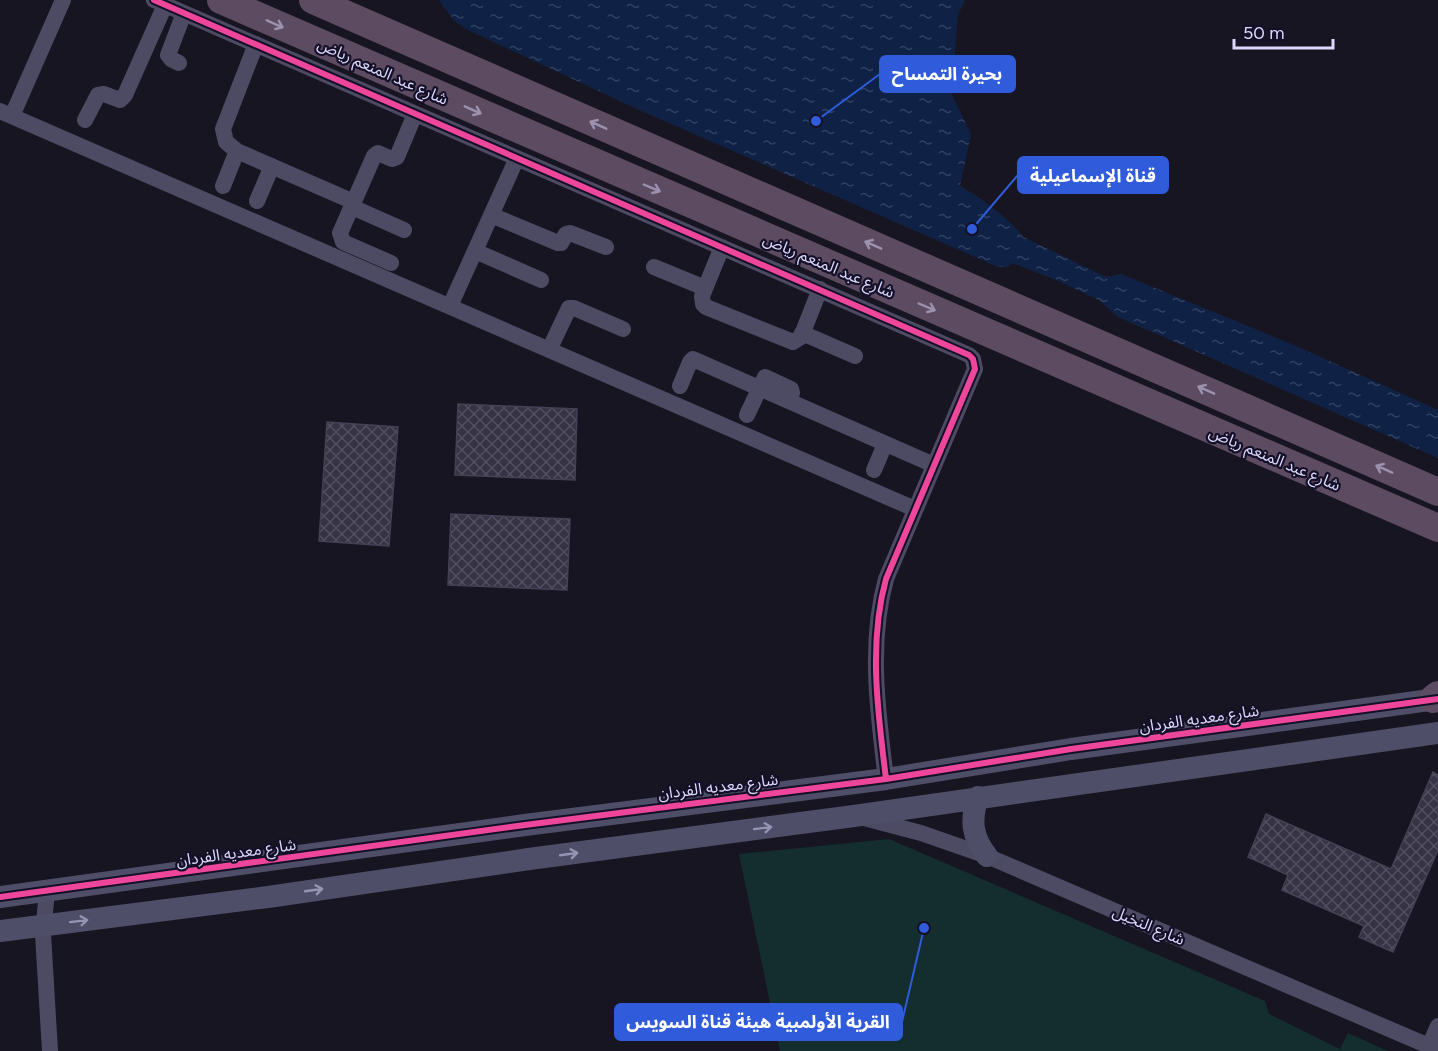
<svg xmlns="http://www.w3.org/2000/svg" width="1438" height="1051" font-family="Figtree,'Noto Sans Arabic',sans-serif">
<style>
.grass{fill:#142d2e}
.water{fill:url(#water-ripples)}
.building{fill:url(#building-cross-hatch);stroke:#454055;stroke-width:1.5}
.lines{fill:none;stroke-linecap:round;stroke-linejoin:round}
.street{stroke:#4c4b63;stroke-width:16}
.secondary{stroke:#4f4e68;stroke-width:22}
.highway{stroke:#5d4b61;stroke-width:28}
.cycleway-casing{stroke:#141027;stroke-width:10}
.cycleway{stroke:#ed469a;stroke-width:6}
.oneway{stroke:#9c92b0}
.oneway2{stroke:#9693b3}
.labels{text-anchor:middle;stroke-width:4.5;stroke-linejoin:round;paint-order:stroke}
.street-label{font-size:16px;fill:#dcd8fe;stroke:#141027}
.leader{fill:none;stroke:#305cdc;stroke-width:2}
.callout-dot{fill:#305cdc;stroke:#141027;stroke-width:2}
.callout{fill:#305cdc;stroke:#305cdc;stroke-width:2}
.callout-label{font-size:18px;text-anchor:middle;font-weight:bold;fill:#fff}
</style>
<defs>
<pattern id="water-ripples" width="26" height="14" patternUnits="userSpaceOnUse" patternTransform="scale(1.5)"><rect width="26" height="14" fill="#0f2245"/><path d="M2 4q2-2 4 0t4 0M15 11q2-2 4 0t4 0" fill="none" stroke="#314161"/></pattern>
<pattern id="building-cross-hatch" width="8" height="8" patternUnits="userSpaceOnUse" patternTransform="scale(1.5)"><rect width="8" height="8" fill="#363344"/><path d="M0 0l8 8M0 8l8-8" fill="none" stroke="#525060"/></pattern>
</defs>
<rect width="100%" height="100%" fill="#181522"/>
<path class="grass" d="M889 839 1265 1001 1269 1014 1340 1049 1348 1033 1388 1051H780L739 854Z"/>
<path class="water" d="M439 0H965L958 15 951 93 971 134 960 186C981 198 1009 218 1023 237L1106 277 1121 274 1294 345 1438 410V458L1118 317 1099 300 1056 280 1013 263 1007 267H998L637 109 468 30 454 21Z"/>
<path class="building" d="M458 404 577 409 575 480 455 475Z
M327 422 398 427 389 546 319 541Z
M451 514 570 519 567 590 448 585Z
M1433 772 1438 775V850L1393 952 1359 937 1364 926 1282 890 1288 875 1248 857 1266 814 1391 869Z"/>
<g class="lines">
<path class="street" d="M154 0 969 355 973 359 975 369 886 579C868 644 878 713 886 779
M256 44 223 129 226 142 237 151 354 202
M179 63 171 59 168 55 184 13
M0 111 915 509
M12 116 63 0
M85 120 98 95 104 94 120 100 125 95 165 5
M223 186 237 151
M257 201 272 166
M352 207 404 230
M491 215 558 243H561L566 234 570 233 606 247
M722 247 702 296 703 304 706 307 793 342 801 337 820 289
M475 251 541 280
M391 263 343 242 340 233 374 156 378 153 392 159 397 157 415 114
M654 267 705 288
M450 306 517 158
M802 333 855 356
M549 350 569 308H574L623 329
M680 386 690 362 693 359 934 465
M747 415 765 377 791 389 792 393 789 401
M874 470 885 444
M864 818 921 833 987 856 1438 1050
M47 891 43 934 50 1051
M1429 1046 1438 1026"/>
<path class="secondary" d="M978 797C970 820 972 837 987 856
M0 897 525 825 886 779 1071 749 1438 699
M0 931 268 897 529 859 854 816 1438 733"/>
<path class="highway" d="M221 0 1438 528
M313 0 1438 492
M1433 699 1438 695"/>
<defs>
<path id="cycleway" d="M154 0 969 355 973 359 975 369 886 579C868 644 878 713 886 779
M0 897 525 825 886 779 1071 749 1438 699"/>
</defs>
<use href="#cycleway" class="cycleway-casing"/>
<use href="#cycleway" class="cycleway"/>
</g>
<defs><path id="oneway-shaft" d="M-6 0H5M1.5-3L5.5 0L1.5 3" fill="none" stroke-width="1.6" stroke-linecap="round" stroke-linejoin="round" transform="scale(1.5)"/></defs>
<g class="oneway">
<use href="#oneway-shaft" transform="translate(275 24) rotate(24)"/>
<use href="#oneway-shaft" transform="translate(473 110) rotate(24)"/>
<use href="#oneway-shaft" transform="translate(598 125) rotate(-156)"/>
<use href="#oneway-shaft" transform="translate(652 188) rotate(23)"/>
<use href="#oneway-shaft" transform="translate(873 245) rotate(-156)"/>
<use href="#oneway-shaft" transform="translate(927 307) rotate(23)"/>
<use href="#oneway-shaft" transform="translate(1206 390) rotate(-156)"/>
<use href="#oneway-shaft" transform="translate(1384 469) rotate(-156)"/>
</g>
<g class="oneway2">
<use href="#oneway-shaft" transform="translate(763 828) rotate(-7)"/>
<use href="#oneway-shaft" transform="translate(569 854) rotate(-8)"/>
<use href="#oneway-shaft" transform="translate(314 890) rotate(-8)"/>
<use href="#oneway-shaft" transform="translate(79 921) rotate(-7)"/>
</g>
<g class="labels">
<g class="street-label">
<text transform="translate(383 71) rotate(24)" y="6">شارع عبد المنعم رياض</text>
<text transform="translate(829 265) rotate(23)" y="6">شارع عبد المنعم رياض</text>
<text transform="translate(1275 458) rotate(23)" y="6">شارع عبد المنعم رياض</text>
<text transform="translate(1199 718) rotate(-8)" y="6">شارع معديه الفردان</text>
<text transform="translate(718 786) rotate(-7)" y="6">شارع معديه الفردان</text>
<text transform="translate(236 852) rotate(-8)" y="6">شارع معديه الفردان</text>
<text transform="translate(1149 925) rotate(23)" y="6">شارع النخيل</text>
</g>
</g>
<path class="leader" d="M816 121L880 74M972 229L1018 175M924 928L902 1022"/>
<g class="callout-dot">
<circle cx="816" cy="121" r="6"/>
<circle cx="972" cy="229" r="6"/>
<circle cx="924" cy="928" r="6"/>
</g>
<g class="callout">
<rect x="880" y="56" width="135" height="36" rx="6"/>
<rect x="1018" y="157" width="150" height="36" rx="6"/>
<rect x="615" y="1004" width="287" height="36" rx="6"/>
</g>
<g class="callout-label">
<text x="947" y="80">بحيرة التمساح</text>
<text x="1093" y="182">قناة الإسماعيلية</text>
<text x="758" y="1028">القرية الأولمبية هيئة قناة السويس</text>
</g>
<path d="M1234 39v9h99v-9" fill="none" stroke="#dcd8fe" stroke-width="3"/>
<text x="1243" y="39" font-size="18" fill="#dcd8fe" stroke="#141027" stroke-width="4.5" paint-order="stroke">50 m</text>
</svg>
